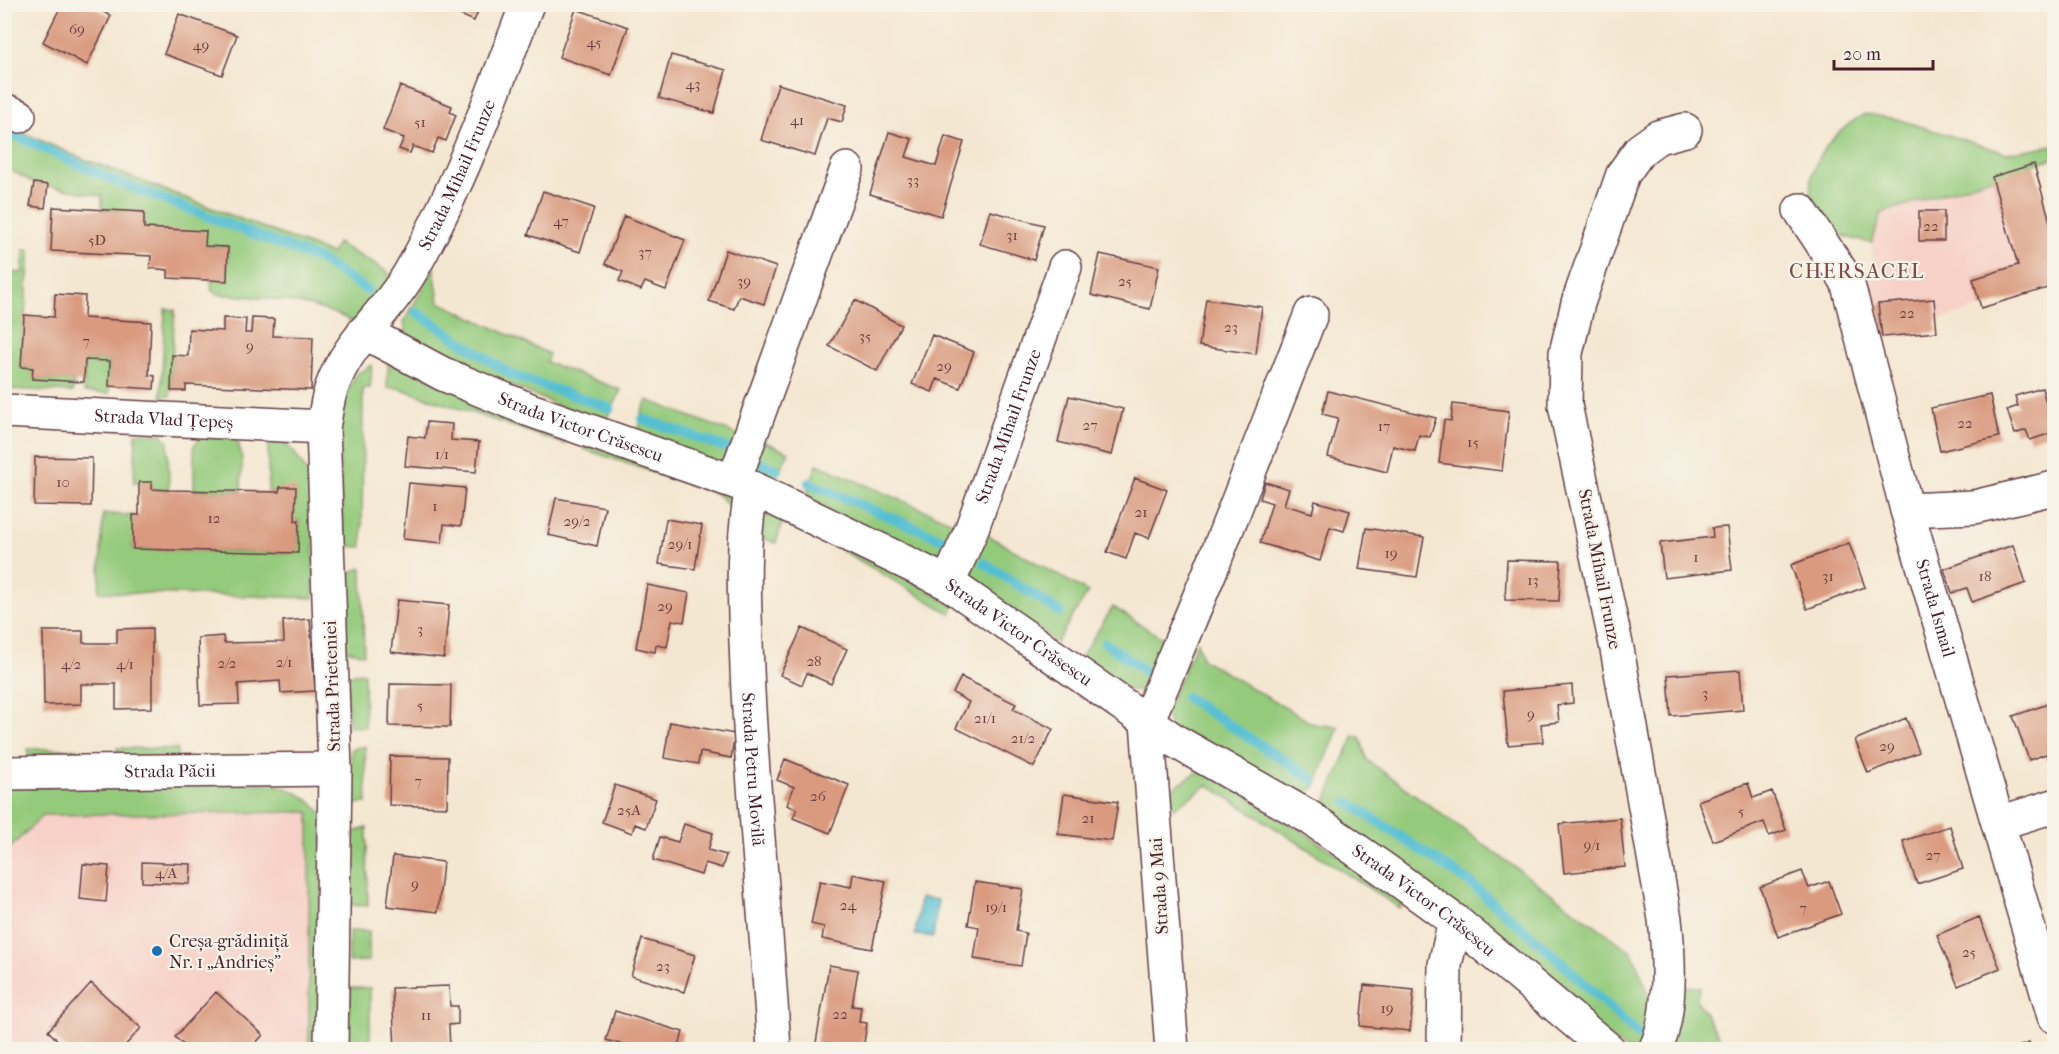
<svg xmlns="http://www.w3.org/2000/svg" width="2059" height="1054" font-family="'IM FELL French Canon',serif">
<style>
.built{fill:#f7d1c8}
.green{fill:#94ca7c;stroke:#6f7454;stroke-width:1.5}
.water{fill:#55bfd1;stroke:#506f7e;stroke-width:1.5}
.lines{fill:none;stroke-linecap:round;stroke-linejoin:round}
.stream{stroke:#55bfd1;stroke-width:10}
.building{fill:#d99a7f}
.minor-casing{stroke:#643d44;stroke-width:36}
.minor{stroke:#fff;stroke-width:33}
.poi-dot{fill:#1f6fb2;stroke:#f7f3e8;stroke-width:2}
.labels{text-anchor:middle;stroke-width:4.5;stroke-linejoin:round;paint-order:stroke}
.number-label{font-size:15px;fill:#6e3e40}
.street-label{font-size:18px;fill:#4a1f2b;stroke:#f7f3e8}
.poi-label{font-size:18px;fill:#4a1f2b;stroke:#f7f3e8;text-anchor:start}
.quarter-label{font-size:21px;letter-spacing:1.5px;fill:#7c4a48;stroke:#f7f3e8}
</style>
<rect width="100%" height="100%" fill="#f7f3e8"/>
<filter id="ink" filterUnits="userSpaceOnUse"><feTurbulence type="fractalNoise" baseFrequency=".0167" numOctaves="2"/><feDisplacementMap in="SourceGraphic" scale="12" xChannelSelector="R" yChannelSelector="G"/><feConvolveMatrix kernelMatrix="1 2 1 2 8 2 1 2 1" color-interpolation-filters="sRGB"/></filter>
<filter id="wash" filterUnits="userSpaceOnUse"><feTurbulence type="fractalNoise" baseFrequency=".008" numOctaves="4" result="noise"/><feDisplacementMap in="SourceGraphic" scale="24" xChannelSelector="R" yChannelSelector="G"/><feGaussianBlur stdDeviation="1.35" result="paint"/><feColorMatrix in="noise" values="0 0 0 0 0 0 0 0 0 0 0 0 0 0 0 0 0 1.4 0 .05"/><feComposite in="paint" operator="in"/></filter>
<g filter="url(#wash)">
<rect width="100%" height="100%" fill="#f4e7d1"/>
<path class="built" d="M2034 164 2054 236V286L1936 321 1937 332 1877 338 1872 321V243L1881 213Z
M310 812 309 1049 5 1050V853L43 815Z"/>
<path class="green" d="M1865 114 1897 119 2006 153 2054 145V158L1881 213 1872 243C1863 241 1852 240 1844 236 1781 204 1817 139 1865 114Z
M5 124 71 154 332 254 337 243 388 272 391 284 357 324C314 300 265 298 217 294L212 291 211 280 227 281 228 247 205 246 144 228V212L102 209V196L34 183 5 167Z
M24 250H30L21 367 33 368V379L74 381 73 392 5 389 4 272 22 273Z
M434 268 439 302 549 354 546 362 621 390 605 425 431 352 406 333 404 322Z
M165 309 175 310 170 396H161Z
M85 360 110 361 109 394 84 392Z
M388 364 411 370 562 437 565 444 398 388H387Z
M372 365 370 388H363L362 547 343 546 338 412 356 374Z
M647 400 744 437 723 466 638 436 641 413Z
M136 433 162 434 168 442 169 490 152 489V482L134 483Z
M203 435 233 436C246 451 241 471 241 491L194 490V445Z
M275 441 284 443 294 452 313 482 314 598 99 592 103 514 133 515V549L298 553 299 520 295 521 280 487 279 492 268 491V447Z
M762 441 789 452 772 485 751 476Z
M585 444 717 487 733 500 734 511 717 494 584 449Z
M817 464 964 527 943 563 805 500Z
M767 514C835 533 893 570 954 606L951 614 809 531 782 523 776 543 761 538 763 517Z
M980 531 1088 592 1056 643 966 573Z
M362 568 364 654 343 650 342 575Z
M1113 607 1162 638 1166 644 1147 690H1128L1079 660Z
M1197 641 1202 659 1313 724 1339 727 1315 787 1299 798 1171 728 1165 713Z
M364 673 365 727 349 726 346 678 354 674Z
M1354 735 1360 737 1367 760 1632 952 1656 1012 1641 1049H1624L1323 808Z
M365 746 367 803 352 804 351 749Z
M117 748 177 749V757L117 756Z
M28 749H78V757L28 756Z
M1196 773H1212L1406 899 1400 908 1208 785 1174 808 1167 802 1170 793 1178 784Z
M266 783C290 787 308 796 323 815L318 1049H309V812L43 815 5 853V787Z
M367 828 368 906 351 905V832Z
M349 931H369V961L349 962Z
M1679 986 1701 987 1696 999 1727 1049 1668 1050Z
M350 988H370V1049H348Z"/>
<path class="water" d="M920 898 938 900 933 937 915 935Z"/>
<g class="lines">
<path class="stream" d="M12 134 113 180 318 259 367 290
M416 312 512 375 610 408
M643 419 733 450
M757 462 777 470
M809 483 942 539
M984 563 1060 612
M1105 643 1148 673
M1186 697 1314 780
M1348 802 1469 882 1548 950 1638 1034"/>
</g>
<g id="blocks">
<path class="building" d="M4 4H14L9 15 4 13Z
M62 4H88L111 16 87 65 43 42Z
M436 4H481L474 21Z
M576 9 628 27 611 75 559 57Z
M179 14 237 35 222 75 164 54Z
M671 55 726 70 714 113 659 98Z
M778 84 847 105 842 122 827 118 815 156 761 140Z
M400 86 452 106 450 112 456 115 446 141 438 138 432 153 413 146 410 153 399 149 404 138 383 130Z
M889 132 912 139 906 157 936 166 945 136 964 142 941 216 870 194Z
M2034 164 2054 236V286L1981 308 1973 279 2018 265 1992 177Z
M34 183 48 185 45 208 30 206Z
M543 191 594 208 580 252 528 235Z
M53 207 144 212V228L206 231 205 246 228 247 227 281 168 278V270L150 268 151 256 51 251Z
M990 211 1044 225 1034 260 980 244Z
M1919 211H1944V241H1919Z
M624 216 685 240 666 290 645 282 641 290 619 281 623 272 605 264Z
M726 250 776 267 764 304 739 296 734 309 709 301Z
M1100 254 1159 267 1150 309 1091 295Z
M55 294 85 296 84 318 151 322 149 375 155 376 154 389 109 386 110 361 85 360 84 382 32 379 33 368 21 367 24 315 54 317Z
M1206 299 1262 307 1256 354 1199 346Z
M1934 299 1937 332 1882 337 1878 304Z
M855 300 901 325 877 371 829 346Z
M223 318 246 319 245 333H251L252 318 274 319 273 336 313 337 311 390 186 385V391H171L172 355 188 356 189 329 223 331Z
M932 335 974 352 960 388 937 379 932 392 912 384Z
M2042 388 2054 432 2030 440 2026 430 2015 434 2007 410 2018 406 2015 396Z
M1328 391 1436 418 1430 437 1419 435 1415 451 1393 446 1387 472 1328 457 1338 418 1322 414Z
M1990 395 1999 437 1940 451 1931 408Z
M1069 396 1123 409 1112 455 1058 442Z
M1453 404 1509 411 1502 471 1439 463 1444 420 1451 421Z
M427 422 452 424 451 440 479 442 476 472 405 466 408 436 425 438Z
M35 457 92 458 91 506 34 505Z
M1135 478 1167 490 1149 538 1135 533 1126 559 1107 552Z
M139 482H152V489L169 490 279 492 280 487H296L295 521 299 520 298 553 133 549V515H139Z
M1265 482 1289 489 1284 505 1312 513 1315 501 1350 511 1344 531 1330 527 1320 561 1260 543 1272 503 1260 499Z
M409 483 465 488 461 526 444 524 442 543 403 539Z
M556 498 605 507 597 546 548 535Z
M666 519 702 525 695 569 659 564Z
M1727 527 1732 570 1664 578 1660 543 1713 537 1712 528Z
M1366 528 1424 537 1417 577 1359 569Z
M1849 543 1865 587 1807 609 1791 565Z
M2013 545 2026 583 1972 602 1967 588 1952 593 1944 569Z
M1507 560 1561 561 1559 601 1505 600Z
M647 585 689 593 684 622 672 620 667 647 656 645 655 652 636 648Z
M397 600 449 605 444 658 391 652Z
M310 619 315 691 281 693 280 681 238 684 239 704 200 705 198 638 223 636 224 643 284 642 283 621Z
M152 628V708L116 709V684H81V704L44 705 43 631H83V643H117V629Z
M802 628 847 649 831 684 807 673 802 685 780 675Z
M1740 670 1743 710 1671 716 1668 675Z
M961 677 1016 704 1013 709 1053 729 1034 767 956 728 969 702 953 693Z
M390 684 451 685 450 727 389 726Z
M1572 685 1573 703 1557 705 1559 722 1541 724 1543 742 1508 745 1503 691Z
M2054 702V761L2050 763 2046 754 2029 760 2013 716Z
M1906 718 1919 752 1868 773 1855 740Z
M670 722 735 734 731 758 700 752 698 764 664 758Z
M390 756 448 757 447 807 389 805Z
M785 759 849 785 830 833 793 818 797 809 787 805 794 787 777 780Z
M1748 783 1753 798 1772 791 1786 830 1769 836 1764 822 1713 841 1698 801Z
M615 785 656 799 646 828 635 824 632 833 602 822Z
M1064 794 1118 802 1112 841 1058 834Z
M1620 818 1625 867 1564 873 1559 824Z
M684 824 713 833 708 850 726 855 722 868 705 863 701 875 653 860 660 837 678 842Z
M1950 826 1963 869 1917 884 1903 841Z
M393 856 443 862 438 912 387 906Z
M142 862 191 864 190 884 142 882Z
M83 864 109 866 106 902 80 899Z
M1802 871 1809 888 1829 881 1841 914 1778 937 1760 887Z
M853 874 886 881 872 949 822 939 824 927 811 924 820 881 851 887Z
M975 882 1023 889 1016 931 1026 933 1021 966 974 959 979 927 968 925Z
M1979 917 2000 968 1958 986 1937 935Z
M642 939 695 955 684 992 631 976Z
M829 965 858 970 852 1006 861 1007 859 1022 867 1023 863 1050 815 1049Z
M91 983 141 1028 121 1050H68L48 1031Z
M1364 985 1414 990 1410 1031 1360 1026Z
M449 986 450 1006H458V1024L449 1025 450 1050H395L392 988Z
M216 992 263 1035 249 1050H189L175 1037Z
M615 1011 683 1032 678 1050H618L620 1044 606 1040Z
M2029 1043 2031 1050H2011V1049Z"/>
</g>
</g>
<g filter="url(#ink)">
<use href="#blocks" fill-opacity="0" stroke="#643d44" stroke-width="1.5"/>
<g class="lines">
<defs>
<g id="minor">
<path d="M4 110 19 116"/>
<path id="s1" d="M1800 210 1847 281 1907 510 2054 1016"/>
<path id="s2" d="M364 332 443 374 530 410 752 488 948 583 1175 741 1309 817 1385 870 1455 921 1609 1050"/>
<path id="s3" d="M4 411 323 427"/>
<path d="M734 481 847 169"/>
<path id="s4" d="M752 488C740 547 745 608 747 669 752 796 767 923 774 1050"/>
<path d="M1907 510 1974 507 2054 488"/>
<path id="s5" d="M948 583 971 531 1065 267"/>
<path id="s6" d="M4 773 335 769"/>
<path d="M1999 823 2054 806"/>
<path id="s7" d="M331 1050 335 769 323 427C326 414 327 399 332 387 347 342 388 312 411 271 457 191 494 91 527 4"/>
<path d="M1172 1050 1147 722 1214 562 1311 314"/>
<path d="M1444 1050 1445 965 1455 921"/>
<path d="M1655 1050C1672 1016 1669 956 1665 919L1617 649 1565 405 1566 353 1578 303 1623 174 1640 150 1658 137 1685 130"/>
</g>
</defs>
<use href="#minor" class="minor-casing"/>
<use href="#minor" class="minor"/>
</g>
</g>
<circle class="poi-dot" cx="157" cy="951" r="6"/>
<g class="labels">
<g class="number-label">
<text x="77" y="34">69</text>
<text x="594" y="47">45</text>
<text x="201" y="50">49</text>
<text x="693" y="89">43</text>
<text x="797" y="125">41</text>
<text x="420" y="127">51</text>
<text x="913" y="185">33</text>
<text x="561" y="226">47</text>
<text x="1931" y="231">22</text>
<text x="1012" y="240">31</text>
<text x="97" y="245">5D</text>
<text x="645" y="257">37</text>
<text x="744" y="286">39</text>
<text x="1125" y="286">25</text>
<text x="1907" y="318">22</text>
<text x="1231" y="332">23</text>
<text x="865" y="341">35</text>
<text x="86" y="346">7</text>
<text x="250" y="351">9</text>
<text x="944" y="371">29</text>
<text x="1965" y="428">22</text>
<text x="1090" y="430">27</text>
<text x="1384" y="431">17</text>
<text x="1473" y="447">15</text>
<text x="442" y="459">1/1</text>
<text x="63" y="487">10</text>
<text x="435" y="511">1</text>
<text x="1141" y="517">21</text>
<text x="214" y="523">12</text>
<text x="577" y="526">29/2</text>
<text x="680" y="549">29/1</text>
<text x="1391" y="558">19</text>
<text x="1696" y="562">1</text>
<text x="1828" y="581">31</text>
<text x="1985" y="581">18</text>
<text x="1533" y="585">13</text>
<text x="665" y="611">29</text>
<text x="420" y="634">3</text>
<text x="814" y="666">28</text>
<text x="284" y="667">2/1</text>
<text x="227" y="668">2/2</text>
<text x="71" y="669">4/2</text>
<text x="125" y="669">4/1</text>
<text x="1705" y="698">3</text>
<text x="420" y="710">5</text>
<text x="1531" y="719">9</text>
<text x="985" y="723">21/1</text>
<text x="1023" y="743">21/2</text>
<text x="1887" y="751">29</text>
<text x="418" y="786">7</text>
<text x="818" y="801">26</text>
<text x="629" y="815">25A</text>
<text x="1741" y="816">5</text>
<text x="1088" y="823">21</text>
<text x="1592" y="850">9/1</text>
<text x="1933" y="860">27</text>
<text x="166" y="878">4/A</text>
<text x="415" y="889">9</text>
<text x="848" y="910">24</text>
<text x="996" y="912">19/1</text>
<text x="1803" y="913">7</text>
<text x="1969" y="957">25</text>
<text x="663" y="971">23</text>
<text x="1387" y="1013">19</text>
<text x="840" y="1019">22</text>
<text x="426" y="1020">11</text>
</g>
<g class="street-label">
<text dy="6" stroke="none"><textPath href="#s7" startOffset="912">Strada Mihail Frunze</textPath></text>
<text dy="6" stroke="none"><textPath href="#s3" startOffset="160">Strada Vlad Țepeș</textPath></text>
<text dy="6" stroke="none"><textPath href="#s5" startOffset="168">Strada Mihail Frunze</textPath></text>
<text dy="6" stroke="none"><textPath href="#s2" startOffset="237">Strada Victor Crăsescu</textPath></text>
<text transform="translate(1600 569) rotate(79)" y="6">Strada Mihail Frunze</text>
<text dy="6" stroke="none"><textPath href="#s1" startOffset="424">Strada Ismail</textPath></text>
<text dy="6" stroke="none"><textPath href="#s2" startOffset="723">Strada Victor Crăsescu</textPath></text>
<text transform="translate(332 686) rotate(-92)" y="6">Strada Prieteniei</text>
<text dy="6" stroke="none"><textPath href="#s4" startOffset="282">Strada Petru Movilă</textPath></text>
<text dy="6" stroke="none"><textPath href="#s6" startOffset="166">Strada Păcii</textPath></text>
<text transform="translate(1159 886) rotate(-94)" y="6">Strada 9 Mai</text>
<text dy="6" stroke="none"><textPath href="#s2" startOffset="1209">Strada Victor Crăsescu</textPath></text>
</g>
<g class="poi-label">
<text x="169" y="947">Creșa-grădiniță<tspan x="169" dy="21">Nr. 1 „Andrieș”</tspan></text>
</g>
<g class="quarter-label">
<text x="1857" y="278">CHERSACEL</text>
</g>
</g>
<rect width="2059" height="1054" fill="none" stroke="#f7f3e8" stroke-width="24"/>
<path d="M1834 60v9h99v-9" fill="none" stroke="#4a1f2b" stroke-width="3"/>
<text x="1843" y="60" font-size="18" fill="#4a1f2b" stroke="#f7f3e8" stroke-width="4.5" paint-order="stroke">20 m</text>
</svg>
